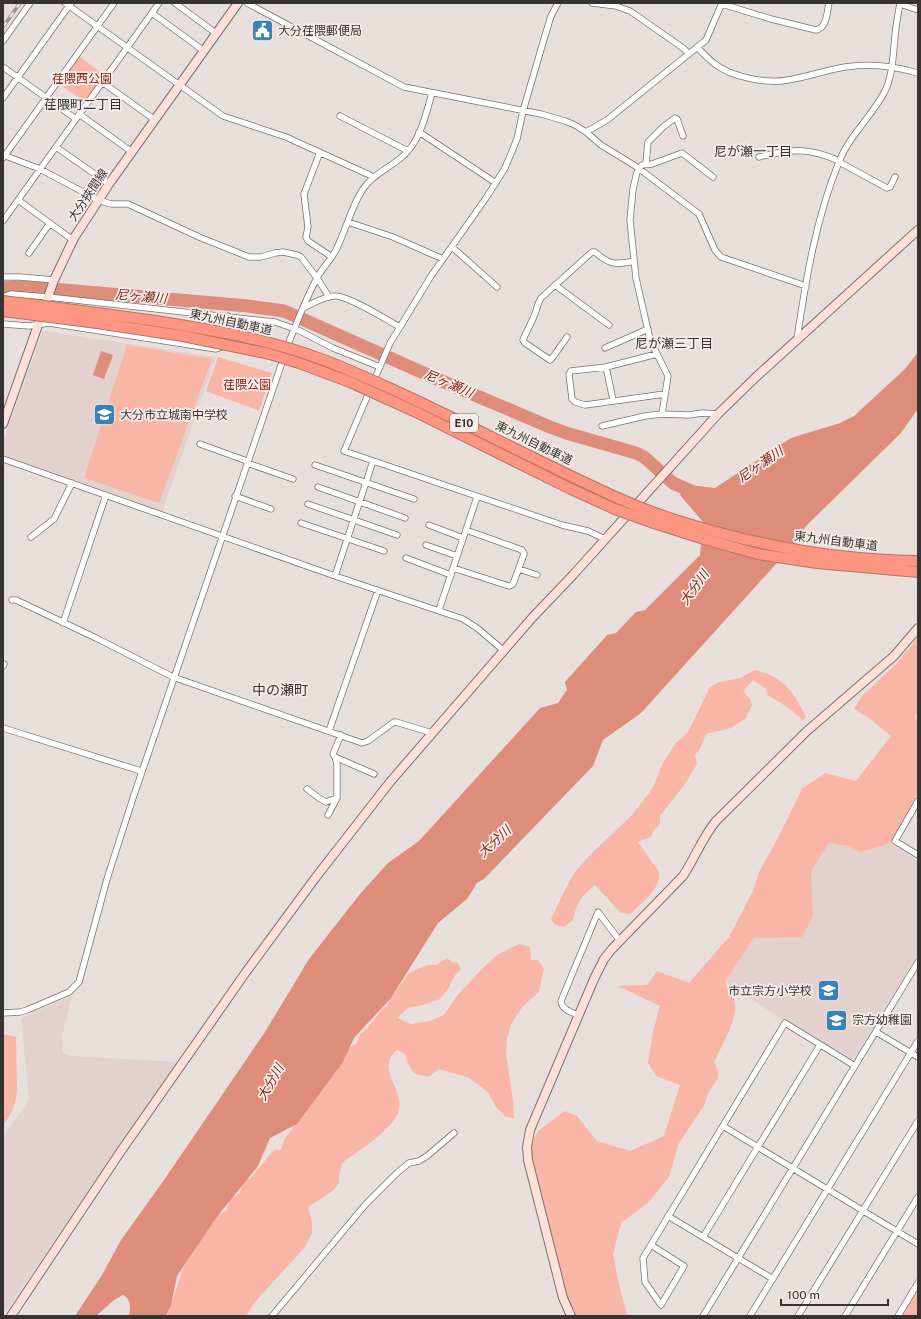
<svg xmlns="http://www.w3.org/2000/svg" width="921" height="1319" font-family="'Public Sans','Noto Sans JP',sans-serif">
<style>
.built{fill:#e2d1cd}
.green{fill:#f9b5a6}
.water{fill:#df8d7b}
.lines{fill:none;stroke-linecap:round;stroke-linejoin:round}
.river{stroke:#df8d7b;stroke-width:13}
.street-casing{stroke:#78716f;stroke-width:7}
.secondary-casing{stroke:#78716f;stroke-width:10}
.street{stroke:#fff;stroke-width:5.5}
.secondary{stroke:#fee0d9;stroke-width:8}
.rail-casing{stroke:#989190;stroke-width:3.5}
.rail{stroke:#f5ecea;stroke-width:2;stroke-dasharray:6;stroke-linecap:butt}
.highway-bridge-casing{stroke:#b77365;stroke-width:12;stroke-linecap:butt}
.highway-bridge{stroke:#fc9680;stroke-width:10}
.labels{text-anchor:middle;stroke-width:3.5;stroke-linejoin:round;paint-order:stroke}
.shield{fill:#f5ecea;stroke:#6f6a69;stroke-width:1}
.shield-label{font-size:11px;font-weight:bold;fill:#363332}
.poi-label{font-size:12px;fill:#363332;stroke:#f5ecea;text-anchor:start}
.park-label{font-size:12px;fill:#882815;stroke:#f5ecea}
.street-label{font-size:12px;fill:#363332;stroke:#f5ecea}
.neighbourhood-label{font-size:13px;fill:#363332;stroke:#f5ecea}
.water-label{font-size:13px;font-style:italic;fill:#7f1f0c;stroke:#f5ecea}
.quarter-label{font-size:14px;fill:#363332;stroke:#f5ecea}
</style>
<rect width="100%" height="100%" fill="#e8dfdd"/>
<path class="built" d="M43 331 216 357 162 512 3 457V442Z
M829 843 847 846 861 852 891 843 918 860V954L859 1052 851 1060 780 1018 725 982 754 938 803 936 813 917 811 871Z
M72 996 62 1036 63 1053 72 1056 177 1062 3 1315V1137L29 1100 21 1018Z"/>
<path class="green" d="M79 56 104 75 85 102 59 84Z
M127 345 212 359 159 503 84 478Z
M218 357 272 373 259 411 206 391Z
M918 638V714L915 715 918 726V793L891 843 861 852 847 846 829 843 811 871 813 917 802 937 754 938 725 982C728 988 732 994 734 999 740 1016 721 1047 714 1062L718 1071V1078L709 1092 703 1107 679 1143 669 1177 649 1202 621 1223 613 1254 620 1289 627 1314 629 1316H577L568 1299 535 1178 531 1145 538 1131 565 1111 577 1116 597 1141 630 1151 664 1136 680 1085 656 1076 648 1063 653 1032 660 1006 618 986 647 985 657 971 689 983 729 937 753 891 759 872 778 838 802 789 825 773 856 781 891 736 869 718 854 709 862 696 897 663Z
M755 670C784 677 794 692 806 717L803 720 790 709 768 695 766 689 753 680 743 691 750 699 752 705 746 718 731 728 706 734 699 751 695 754 697 764 685 784 660 816V824L654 830 651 837 638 842 659 872C661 889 641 903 630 914L621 913 595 885C582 894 576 905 573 920L564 927 555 925 551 919 566 888 575 872 592 853 632 815 652 789 664 761 676 743 688 732 710 687 719 682 740 678Z
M519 944 530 947 531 960H538L544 968 539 992 523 1006 511 1024 507 1038 506 1054 513 1100 514 1119 505 1116 496 1107 488 1092 469 1078 439 1069 428 1077 415 1074 409 1066 405 1054 397 1050C375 1069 404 1088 399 1110 395 1128 357 1152 342 1163L339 1176V1183L334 1190 308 1207 312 1222V1233L305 1247 254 1303 246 1316H167L183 1269 192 1253 216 1216 226 1211 230 1199 240 1193 243 1183 246 1179 251 1178 272 1152 275 1150H281L285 1138 291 1131 302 1109 348 1049 357 1043 360 1034 367 1029 382 1009 387 1006 388 1002 409 973 427 965H436L447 958 452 962 458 963 461 969 456 974 450 984V986L440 999 423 1005 408 1008 397 1018 411 1024 430 1021 444 1015 456 997 482 969 497 955Z
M3 1034 16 1037 17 1091C16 1103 11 1116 3 1125Z
M918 1289V1316H902Z"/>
<path class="water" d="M101 351 113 355 104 379 93 375Z
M918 352V409L900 434 806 526 795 543 641 713 603 740 593 766 484 879 477 883 467 899 438 923 391 998 354 1038 343 1062 297 1124 270 1138 258 1166 216 1218 177 1276 171 1305 166 1316H129C130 1309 132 1299 123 1295L114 1300 96 1316H75L102 1275 121 1240 164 1180 265 1032 309 959 360 894 388 863 419 841 540 708 558 703 567 690 565 682 607 635 616 633 636 612 645 610 700 555 703 522 680 495 689 485 715 488 791 438 840 423 854 416 905 369Z"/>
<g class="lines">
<path class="river" d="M3 288 14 287 41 288 248 306 284 311 437 379 550 427 566 433 636 453 644 457 673 483 702 496"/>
<defs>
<path id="street" d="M65 3 223 116 286 137 374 177
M175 3 217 34
M247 3 404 87 541 114 565 121 575 125 586 132 601 145 637 167 699 214 715 250 721 257 806 286
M592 3 616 6 630 11 683 48 689 54
M722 4 771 19 816 30C827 28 827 12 829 3
M900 4 918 10
M152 13 204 51
M3 41 30 3
M697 47C703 53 708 59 715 64 731 77 767 84 788 80 807 77 826 70 845 67 870 63 894 66 918 73
M3 67 76 119
M102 82 155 120
M3 98 71 3
M79 114 132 152
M340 116 408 151
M419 132 496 183
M586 132 607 120 706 40 722 3
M56 147 109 184
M320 152 304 194 308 227 306 237 308 241 332 257
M3 155 40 169 98 200 111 204H128L199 237 249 257H261L275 253 283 252 297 255 301 257 317 278 329 297
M759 157C790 149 809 147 839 161
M3 158 114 3
M839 162 887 188 890 187 895 177
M646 163 648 142 663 127 675 118 677 119 683 136
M18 200 73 240
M3 221 159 3
M348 222 393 237 443 259
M452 247 497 287
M29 253 50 223
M3 277H20L54 280
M555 285 609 325
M3 297 11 294 48 297 275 322 298 330 333 348 380 367
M303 308C312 304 324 296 335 296 347 295 387 320 400 327L390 343 344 451 562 525 588 531 605 539
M3 324 29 326 49 323 216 349 222 347 224 344
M400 327 431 276 486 198 505 168 517 139 523 111 544 39 551 16 558 3
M225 335 228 316
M567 337 553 357 550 360 525 343 523 340C526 332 531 324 534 316 537 310 537 304 541 298L592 252H595C609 265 616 265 634 261
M797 339C806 279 816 218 839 162 849 136 871 117 884 93 893 76 893 55 895 36 896 25 898 14 900 3
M605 348 648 329
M657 354 606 367 571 371 569 374 572 399 575 402 585 405 665 394
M606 367 613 400
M662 414 689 415 702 413 718 414
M602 426 645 416 662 414 668 376 655 350 649 335 636 278 630 220 633 189 637 172 642 165 652 164 682 153 713 177
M200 444 247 461
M3 459 335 576 463 619 477 628 503 650
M247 463 293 479
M315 465 414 499
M318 487 405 518
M235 496 271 509
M308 504 397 535
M301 523 384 551
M429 525 463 538
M31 537 54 519 72 483
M426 545 457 556
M406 558 451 575
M453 568 509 586 513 584 524 554 522 550 466 530
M519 569 537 575
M335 576 373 461
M12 600H16L96 638 173 677 362 743 368 741 394 722H396L432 733
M439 610 477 497
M63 623 106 495
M3 666 4 664
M3 728 141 771
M329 731 378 590
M341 735 333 754 335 757 374 774
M307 789 319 798 326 802 337 798
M918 801 895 841 918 855
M328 815 337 798V764L335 757
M3 1013 20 1012 27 1010 69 992 79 982 107 879 133 798 289 342C298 320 306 298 317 278 322 268 331 260 336 250 346 230 351 207 363 189 373 174 390 168 403 156 420 142 426 114 432 93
M578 1015C571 1012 562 1010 561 1001L598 912 620 941
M876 1032 918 1057
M723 1126 918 1244
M668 1216 773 1279
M703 1237 820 1045
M651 1245 684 1266 661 1305 645 1282 643 1258 785 1023 855 1066
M272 1316 365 1205 398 1172 409 1163 419 1161 427 1156 454 1133
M703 1316 918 962
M750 1316 918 1041
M798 1316 918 1121
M845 1316 918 1197
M898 1316 918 1283"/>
<path id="secondary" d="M3 424 54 280 74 238 109 184 238 3
M11 1316 121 1151 246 972 316 877 390 782 532 618 573 575 718 414 756 377 918 230
M571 1316 563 1298 528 1160 527 1147 530 1130 594 979 604 959 612 949 683 876C695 858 702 838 716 821L807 731 894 656 918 628"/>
</defs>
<use href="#street" class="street-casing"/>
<use href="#secondary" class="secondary-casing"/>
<use href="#street" class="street"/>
<use href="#secondary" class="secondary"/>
<defs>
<path id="rail" d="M3 27 20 3"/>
</defs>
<use href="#rail" class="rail-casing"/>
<use href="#rail" class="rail"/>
<defs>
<path id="highway-bridge" d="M3 301C54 307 105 314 156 321 212 330 268 339 321 359 343 367 365 377 387 387 465 422 540 463 618 498 640 508 662 516 685 523 760 546 839 560 918 561
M3 311 97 323 183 336 270 354 299 363 350 382 416 412 571 489 615 509 654 523 704 539 758 554 817 563 918 572"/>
</defs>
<use href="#highway-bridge" class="highway-bridge-casing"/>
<use href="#highway-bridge" class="highway-bridge"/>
</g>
<defs>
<symbol id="civic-square" viewBox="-11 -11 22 22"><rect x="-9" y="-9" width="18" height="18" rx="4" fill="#3982b6" stroke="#f5ecea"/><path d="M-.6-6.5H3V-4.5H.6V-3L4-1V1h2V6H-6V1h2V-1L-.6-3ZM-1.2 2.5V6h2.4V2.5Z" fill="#fff"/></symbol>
<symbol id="school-square" viewBox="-11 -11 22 22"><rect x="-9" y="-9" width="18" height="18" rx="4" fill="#3982b6" stroke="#f5ecea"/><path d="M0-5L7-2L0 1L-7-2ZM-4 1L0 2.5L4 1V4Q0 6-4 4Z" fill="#fff"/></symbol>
</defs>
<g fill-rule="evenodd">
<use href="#civic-square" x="250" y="18" width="25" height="25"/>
<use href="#school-square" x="92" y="402" width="25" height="25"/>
<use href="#school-square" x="816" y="978" width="25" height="25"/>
<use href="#school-square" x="824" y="1008" width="25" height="25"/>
</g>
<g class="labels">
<rect class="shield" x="450" y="414" width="28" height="18" rx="3"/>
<g class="shield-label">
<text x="464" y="427">E10</text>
</g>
<g class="poi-label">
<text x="278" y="35">大分荏隈郵便局</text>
<text x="120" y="419">大分市立城南中学校</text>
<text x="812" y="995" text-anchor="end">市立宗方小学校</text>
<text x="852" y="1024">宗方幼稚園</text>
</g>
<g class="park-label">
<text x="82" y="83">荏隈西公園</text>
<text x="247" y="389">荏隈公園</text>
</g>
<g class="street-label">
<text transform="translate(88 195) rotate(-56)" y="4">大分挾間線</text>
<text transform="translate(231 322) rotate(12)" y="4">東九州自動車道</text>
<text transform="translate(534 443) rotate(26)" y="4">東九州自動車道</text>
<text transform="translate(836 541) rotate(7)" y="4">東九州自動車道</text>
</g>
<g class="neighbourhood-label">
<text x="83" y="109">荏隈町二丁目</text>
<text x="753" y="156">尼が瀬一丁目</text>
<text x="674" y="348">尼が瀬三丁目</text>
</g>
<g class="water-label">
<text transform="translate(141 296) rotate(5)" y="5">尼ヶ瀬川</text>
<text transform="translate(449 383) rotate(23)" y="5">尼ヶ瀬川</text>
<text transform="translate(760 464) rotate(-35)" y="5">尼ヶ瀬川</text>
<text transform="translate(694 587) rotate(-54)" y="5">大分川</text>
<text transform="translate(494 841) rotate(-43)" y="5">大分川</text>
<text transform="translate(270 1082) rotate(-60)" y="5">大分川</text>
</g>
<g class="quarter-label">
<text x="280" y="695">中の瀬町</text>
</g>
</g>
<rect width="921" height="1319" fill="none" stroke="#363332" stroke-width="8"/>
<path d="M781 1299v6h107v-6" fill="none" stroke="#363332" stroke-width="2"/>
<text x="787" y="1299" font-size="12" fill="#363332" stroke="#f5ecea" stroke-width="3" paint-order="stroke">100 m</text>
</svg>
